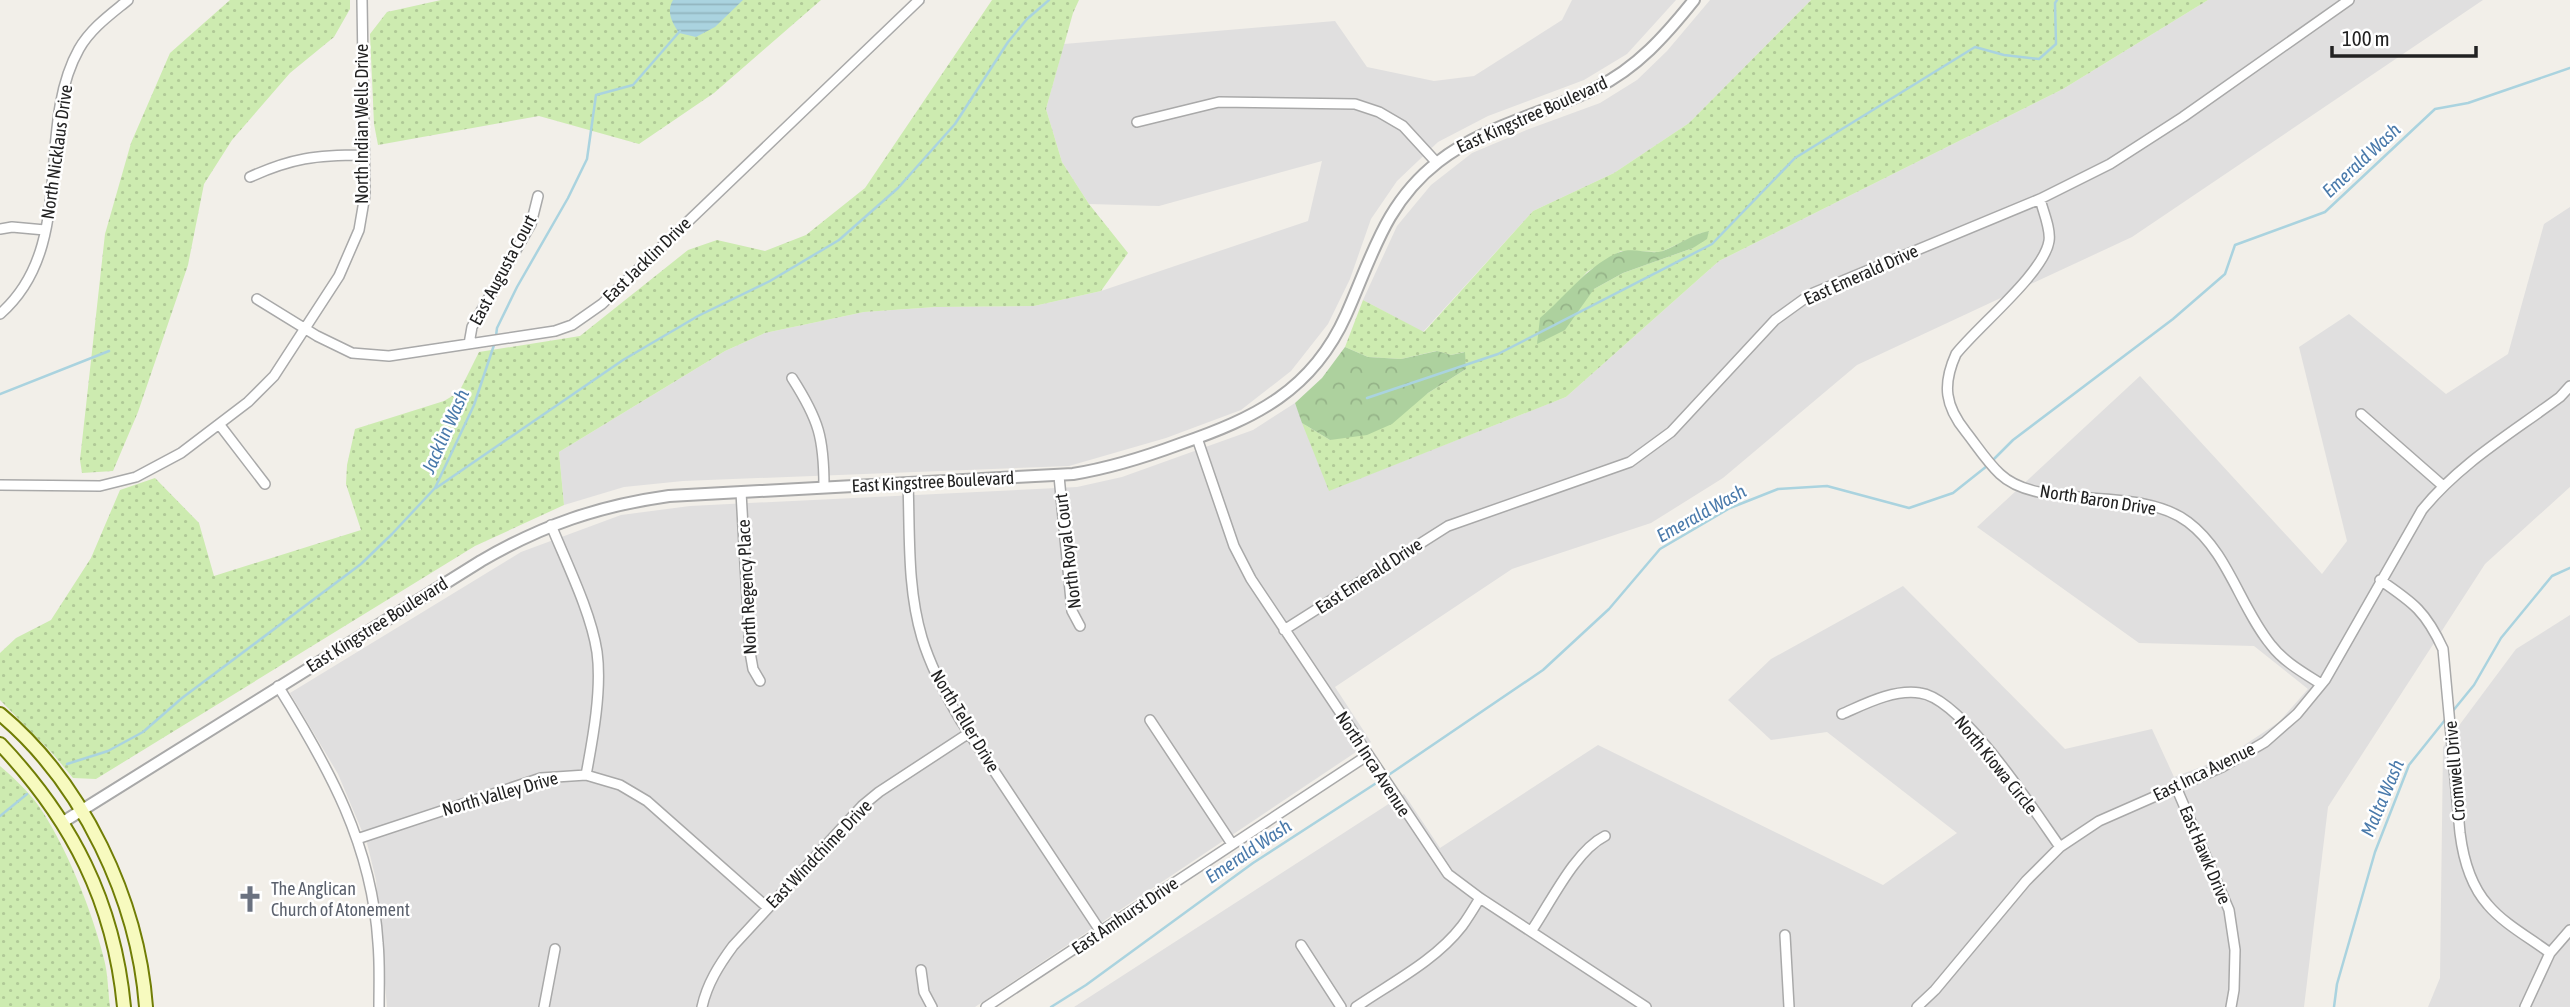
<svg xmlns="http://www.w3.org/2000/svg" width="2570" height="1007" font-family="'Asap Condensed',sans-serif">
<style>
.residential{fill:#e0dfdf}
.grass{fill:url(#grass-dots);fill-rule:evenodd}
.forest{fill:url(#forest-crowns)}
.water{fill:url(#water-rules)}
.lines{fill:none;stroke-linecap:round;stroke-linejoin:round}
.stream{stroke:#aad3df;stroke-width:2.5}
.minor-casing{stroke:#a9a9a9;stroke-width:12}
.tertiary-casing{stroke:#a9a9a9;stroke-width:14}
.secondary-casing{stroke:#707d05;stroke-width:16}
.minor{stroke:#fff;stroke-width:9}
.tertiary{stroke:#fff;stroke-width:10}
.secondary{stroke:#f7fabf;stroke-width:12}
.labels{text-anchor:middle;stroke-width:5;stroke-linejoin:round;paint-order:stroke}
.street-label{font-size:18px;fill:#222;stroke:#fff}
.worship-label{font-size:18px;fill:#5b616d;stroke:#fff;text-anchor:start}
.water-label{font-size:19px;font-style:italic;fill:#4a7aab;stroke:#fff}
</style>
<defs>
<pattern id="grass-dots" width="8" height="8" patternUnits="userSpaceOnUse" patternTransform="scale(1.75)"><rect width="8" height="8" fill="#cdebb0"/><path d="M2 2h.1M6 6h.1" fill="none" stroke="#b0c997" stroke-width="1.8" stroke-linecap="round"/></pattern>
<pattern id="forest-crowns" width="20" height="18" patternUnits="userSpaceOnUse" patternTransform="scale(1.75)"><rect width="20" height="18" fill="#add19e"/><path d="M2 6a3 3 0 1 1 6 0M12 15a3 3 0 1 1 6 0" fill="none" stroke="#95b388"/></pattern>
<pattern id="water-rules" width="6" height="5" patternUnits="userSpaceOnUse" patternTransform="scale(1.75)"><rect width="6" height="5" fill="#aad3df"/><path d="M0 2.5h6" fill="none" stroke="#92b5bf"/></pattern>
</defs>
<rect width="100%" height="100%" fill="#f2efe9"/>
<path class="residential" d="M1572 0H1676L1627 54 1584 80 1488 116 1438 142 1397 181 1371 219 1350 279 1328 324 1291 371 1241 410 1166 438 1069 466 683 481 624 487 564 505 559 452 725 351 765 333 864 312 936 307 1034 306 1101 291 1308 221 1322 161 1159 206 1089 204 1062 162 1046 109 1064 44 1335 21 1367 67 1434 81 1474 76 1562 20Z
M1710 0H1811L1689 123 1614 173 1533 211 1423 332 1363 300 1397 226 1431 185 1472 153 1529 129 1600 103 1637 80 1667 51Z
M2208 0H2483L2132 237 1857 365 1723 478 1651 523 1512 569 1335 687 1371 742 975 1007H387L376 880 367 843 338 774 290 693 521 552 621 515 690 506 1077 487 1122 477 1253 430 1295 403 1330 490 1566 397 1719 261 2063 89Z
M2570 207V487L2485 564 2328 807 2304 1007H1074L1404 794 1440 848 1598 745 1883 885 1957 833 1827 732 1771 740 1728 700 1771 659 1903 586 2065 749 2152 729 2174 777 2225 758 2279 722 2308 689 2254 646 2139 643 1977 527 2140 376 2322 574 2347 541 2299 347 2349 314 2446 394 2508 354 2544 224Z
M2570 615V1007H2428L2440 978 2443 747 2516 649Z"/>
<path class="grass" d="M230 0H350V9L334 37 290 73 232 140 204 184 188 265 138 412 113 471 82 473 80 460 105 234 131 143 170 53Z
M441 0H821L714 93 639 144 539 116 378 145 374 124 370 34 387 12Z
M992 0H1079L1073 13 1046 109 1062 162 1089 204 1128 253 1101 291 1034 306 936 307 864 312 765 333 725 351 559 452 564 505 475 546 96 779 73 778 53 754 0 700V653L16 638 51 620 91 558 120 490 155 478 199 523 214 576 361 530 346 484 347 465 355 429 444 401 459 392 479 352 580 336 688 250 717 240 765 251 806 235 865 188Z
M1811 0H2208L2063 89 1719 261 1566 397 1329 491 1302 423 1330 440 1428 393 1466 369 1464 352 1451 355 1436 351 1401 359 1368 357 1345 347 1363 300 1424 332 1533 211 1614 173 1689 123ZM1709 232 1693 248 1623 273 1594 289 1566 296 1587 272 1621 251 1661 252 1701 233Z
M0 766C14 778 27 790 38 805 65 843 93 913 104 959 108 974 108 991 110 1007H0Z"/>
<path class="forest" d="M1709 231 1707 239 1693 248 1623 273 1594 289 1565 330 1537 344 1540 318C1564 298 1590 263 1620 252 1633 247 1650 255 1663 251 1679 245 1692 234 1709 231Z
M1345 347 1368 357 1401 359 1437 351 1451 355 1465 352 1466 369 1428 393 1392 424 1367 435 1330 440 1302 423 1295 403 1322 378Z"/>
<path class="water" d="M673 0H743L715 27 696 37 679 33C672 22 666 12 673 0Z"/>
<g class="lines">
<path class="stream" d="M496 336 497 328 517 287 568 198 587 159 596 95 633 85 680 31
M0 394 109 351
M1367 398 1498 354 1712 244 1795 158 1975 47 2004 55 2039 59 2056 44 2055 3 2057 0
M1992 461 2013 440 2173 319 2225 274 2235 245 2325 212 2435 109 2468 103 2570 68
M436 488 623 360 698 316 770 281 839 240 898 188 955 124 1008 42 1027 19 1049 0
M2452 712 2474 685 2501 638 2552 576 2570 568
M67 764 108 751 143 732 182 698 361 564 392 534 435 488 474 405 495 342
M1387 776 1543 670 1609 609 1660 549 1730 508 1778 489 1827 486 1909 508 1953 493 1987 466
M0 816 27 794
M1051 1007 1086 985 1253 863 1381 780
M2334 1007 2337 984 2375 852 2409 765 2445 720"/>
<defs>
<path id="minor" d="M1137 122 1219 102 1355 104 1379 112 1403 126 1437 163
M250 177C292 158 316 155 363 155
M2040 199C2043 211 2051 229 2049 241 2044 273 1978 326 1956 354 1942 385 1945 406 1966 432 1977 446 1987 462 2000 474 2040 512 2138 484 2188 522 2228 552 2240 607 2271 645 2284 662 2304 673 2321 684
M0 229 12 227 45 230
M257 299 317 336 352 353 389 356 555 331 572 325 602 304 919 0
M0 314C78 246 34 129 79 49 91 28 111 14 128 0
M469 344 472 327 531 224 538 196
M792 378C819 420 824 438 824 487
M2361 414 2442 485
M219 424 265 484
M1197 438 1234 546 1251 579 1448 874 1480 898 1646 1007
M1059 476 1072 611 1080 626
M908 483C910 534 907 588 922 638 931 668 945 694 961 721L1101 932
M0 485 100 486 136 477 181 453 248 402 274 376 339 276 359 230 365 195 362 0
M741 492 750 652 753 669 760 681
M551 525C566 562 591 612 597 652 602 689 593 738 586 775
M2380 580C2414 603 2426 612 2443 649L2460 833C2463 857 2471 886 2488 905 2504 924 2530 938 2550 953
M1284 630 1448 526 1630 462 1671 432 1775 320 1811 294 2040 199 2110 164 2183 117 2349 0
M278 686C329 768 372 845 378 943 380 964 379 986 379 1007
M1842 714C1865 704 1893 689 1920 693 1962 698 2035 812 2060 847
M1150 720 1232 844
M2176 787 2229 910 2235 950 2234 990 2231 1007
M357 839 541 778 586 775 620 785 647 801 768 908
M1532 930C1551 902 1575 851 1605 836
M1785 935 1789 1007
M1301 945 1341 1007
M921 970 924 992 932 1007
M544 1007 555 949
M702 1007C707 984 719 965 733 946L862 806 879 792 969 733
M986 1007 1368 755
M1356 1007C1391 983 1435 961 1462 926 1468 918 1474 908 1480 898
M1917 1007 1935 990 2026 881 2060 847 2099 821 2222 767 2265 742 2297 714 2325 680 2422 510C2460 463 2512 433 2560 397L2570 386
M2525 1007 2550 953 2570 930"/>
<path id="tertiary" d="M63 822 481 561C543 525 598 506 669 496L1073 474C1110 468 1145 457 1180 444 1255 418 1312 391 1346 315 1372 257 1385 203 1438 162 1485 125 1544 114 1596 88 1637 68 1666 35 1694 0"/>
<path id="secondary" d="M0 714C83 783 138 900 146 1007
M0 744C72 820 114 902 124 1007"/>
</defs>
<use href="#minor" class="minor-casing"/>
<use href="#tertiary" class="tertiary-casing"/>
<use href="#secondary" class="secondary-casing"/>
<use href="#minor" class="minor"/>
<use href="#tertiary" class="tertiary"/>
<use href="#secondary" class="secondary"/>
</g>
<defs>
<symbol id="church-bare" viewBox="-9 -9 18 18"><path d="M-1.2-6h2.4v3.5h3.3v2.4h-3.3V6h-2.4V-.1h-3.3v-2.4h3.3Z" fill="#6b7280" stroke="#fff" stroke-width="2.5" paint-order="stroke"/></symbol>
</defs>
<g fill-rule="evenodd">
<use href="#church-bare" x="231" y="880" width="38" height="38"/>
</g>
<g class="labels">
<g class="street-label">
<text transform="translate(1532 115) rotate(-24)" y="6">East Kingstree Boulevard</text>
<text transform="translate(362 124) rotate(-90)" y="6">North Indian Wells Drive</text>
<text transform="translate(57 152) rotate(-82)" y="6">North Nicklaus Drive</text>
<text transform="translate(647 260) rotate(-44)" y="6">East Jacklin Drive</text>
<text transform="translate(503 270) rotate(-62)" y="6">East Augusta Court</text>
<text transform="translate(1861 275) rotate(-24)" y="6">East Emerald Drive</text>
<text transform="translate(933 482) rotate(-3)" y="6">East Kingstree Boulevard</text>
<text transform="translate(2098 500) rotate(9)" y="6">North Baron Drive</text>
<text transform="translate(1068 551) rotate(-97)" y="6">North Royal Court</text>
<text transform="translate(1369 576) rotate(-33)" y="6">East Emerald Drive</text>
<text transform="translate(747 587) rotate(-93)" y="6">North Regency Place</text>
<text transform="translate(377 625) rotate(-32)" y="6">East Kingstree Boulevard</text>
<text transform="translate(965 721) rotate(59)" y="6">North Teller Drive</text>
<text transform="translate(1373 764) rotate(57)" y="6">North Inca Avenue</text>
<text transform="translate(1996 765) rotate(51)" y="6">North Kiowa Circle</text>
<text transform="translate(2455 771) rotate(-95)" y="6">Cromwell Drive</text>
<text transform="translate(2204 772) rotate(-26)" y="6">East Inca Avenue</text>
<text transform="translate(500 794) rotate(-16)" y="6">North Valley Drive</text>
<text transform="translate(819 854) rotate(-46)" y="6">East Windchime Drive</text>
<text transform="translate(2205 855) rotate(67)" y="6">East Hawk Drive</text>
<text transform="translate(1125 916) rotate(-34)" y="6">East Amhurst Drive</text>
</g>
<g class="worship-label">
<text x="271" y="895">The Anglican<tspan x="271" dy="21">Church of Atonement</tspan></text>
</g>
<g class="water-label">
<text transform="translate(2361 160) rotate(-43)" y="7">Emerald Wash</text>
<text transform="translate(445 431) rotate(-66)" y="7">Jacklin Wash</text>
<text transform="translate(1701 513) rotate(-29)" y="7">Emerald Wash</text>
<text transform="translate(2382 798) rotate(-67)" y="7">Malta Wash</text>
<text transform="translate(1248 851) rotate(-34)" y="7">Emerald Wash</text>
</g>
</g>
<path d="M2332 46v10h144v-10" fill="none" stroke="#222222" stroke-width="3.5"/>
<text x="2342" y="46" font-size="21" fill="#222222" stroke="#ffffff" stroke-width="5" paint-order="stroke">100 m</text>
</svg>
